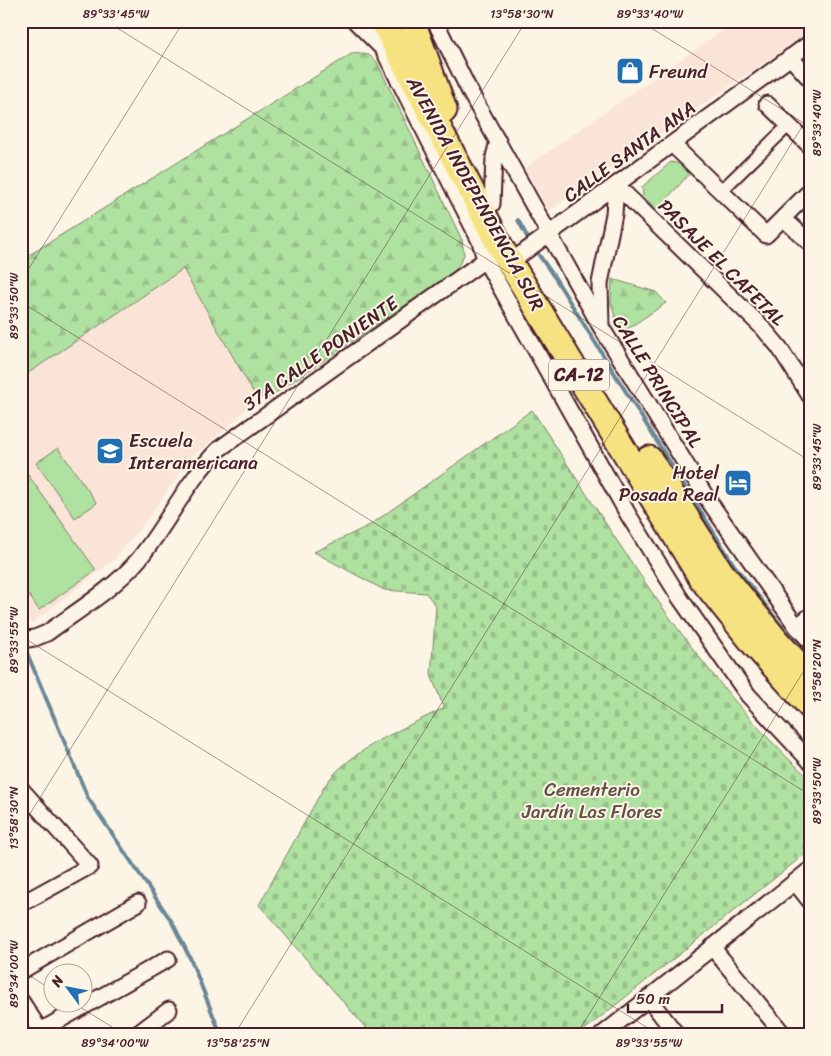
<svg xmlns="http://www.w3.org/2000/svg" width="831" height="1056" font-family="Sriracha,sans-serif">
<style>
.built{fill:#fae4d7}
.green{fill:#afe1a1;stroke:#7c8066}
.forest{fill:url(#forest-firs);stroke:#7c8066}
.cemetery{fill:url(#cemetery-stones);stroke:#7c8066}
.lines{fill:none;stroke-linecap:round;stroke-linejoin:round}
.stream{stroke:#6a8797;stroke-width:4}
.pedestrian-casing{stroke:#4a1f2b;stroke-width:15}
.minor-casing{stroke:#4a1f2b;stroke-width:19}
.trunk-casing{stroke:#4a1f2b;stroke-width:29}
.pedestrian{stroke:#fcf5e5;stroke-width:11}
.minor{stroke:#fcf5e5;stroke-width:15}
.trunk{stroke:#f7e281;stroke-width:25}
.ticks{fill:none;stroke:#4a1f2b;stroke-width:1;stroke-opacity:0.45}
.labels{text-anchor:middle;stroke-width:4;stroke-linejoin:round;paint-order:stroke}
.shield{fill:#fcf5e5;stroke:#7f5f63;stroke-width:1}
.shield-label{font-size:18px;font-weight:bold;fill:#4a1f2b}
.poi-label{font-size:19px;fill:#4a1f2b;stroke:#fcf5e5;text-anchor:start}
.street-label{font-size:19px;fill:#4a1f2b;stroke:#fcf5e5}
.park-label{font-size:19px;fill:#635048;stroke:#fcf5e5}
.neatline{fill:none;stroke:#4a1f2b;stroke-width:2}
.ticks-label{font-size:12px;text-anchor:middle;fill:#4a1f2b}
</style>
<defs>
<pattern id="forest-firs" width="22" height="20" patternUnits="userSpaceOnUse" patternTransform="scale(1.25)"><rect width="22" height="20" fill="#afe1a1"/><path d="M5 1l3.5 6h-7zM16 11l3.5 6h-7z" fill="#98c18b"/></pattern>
<pattern id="cemetery-stones" width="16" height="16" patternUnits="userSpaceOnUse" patternTransform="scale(1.25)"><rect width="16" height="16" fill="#afe1a1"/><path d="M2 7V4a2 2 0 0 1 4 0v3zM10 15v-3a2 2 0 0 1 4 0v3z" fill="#98c18b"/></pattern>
</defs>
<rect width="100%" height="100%" fill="#fcf5e5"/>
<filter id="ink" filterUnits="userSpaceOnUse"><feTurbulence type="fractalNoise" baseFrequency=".02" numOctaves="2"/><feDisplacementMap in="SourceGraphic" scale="10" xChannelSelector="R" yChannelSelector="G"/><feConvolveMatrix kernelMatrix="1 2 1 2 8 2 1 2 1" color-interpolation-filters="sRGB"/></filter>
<g filter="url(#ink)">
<path class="built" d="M736 21H810V31L549 211 525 168Z
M184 268 256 397 239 417 192 457 148 518 115 559 32 623 21 608V378Z"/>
<path class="green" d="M671 162 680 164 691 172 657 210 643 196 642 187Z
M58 448 97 503 75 518 36 463Z
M21 465 96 570 39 610 21 584Z"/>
<path class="forest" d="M353 53 369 55 377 62 462 240 464 255 455 272 268 398 256 397 183 269 21 378V260Z
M612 279 656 292 666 303 620 334 611 303Z"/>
<path class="cemetery" d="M532 410C615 536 697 677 810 779V850L578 1035H372L259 905 324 787C348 750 405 728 444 708L431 675 436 606 426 593 384 590 314 552 370 525Z"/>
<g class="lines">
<path class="stream" d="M518 220 530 242
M534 248 555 278 734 565 786 632 810 658
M27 653 88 798 172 922 191 960 221 1035"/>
<defs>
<path id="pedestrian" d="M721 191 789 125"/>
<path id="minor" d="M355 21 383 49 480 241 485 260 629 516 680 598 748 695 810 761
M435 21 470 92 601 327 708 500 797 627 810 641
M790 57 810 79
M767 104 810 146
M672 144 766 235 810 191
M616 185 763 328 779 347 810 396
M492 204 494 157 498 141
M783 218 810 243
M520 255 810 43
M601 326 600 283 614 214 616 185
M797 627 810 616
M21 640 35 638 47 633C77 611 115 588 139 559 168 523 186 482 219 449L492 255
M21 789 90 866 21 904
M795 882 810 901
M712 947 784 1035
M21 971 138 903
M648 998 677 1035
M21 1001 43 1035
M33 1035 168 959
M136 1035 169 1010
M602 1035 810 870"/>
<path id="trunk" d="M383 21 501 248 702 579 755 645 810 706
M412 21 444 110
M649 459 720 571 778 643 810 678"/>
</defs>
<use href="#pedestrian" class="pedestrian-casing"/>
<use href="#minor" class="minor-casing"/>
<use href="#trunk" class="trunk-casing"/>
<use href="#pedestrian" class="pedestrian"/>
<use href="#minor" class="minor"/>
<use href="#trunk" class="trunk"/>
</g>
</g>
<path class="ticks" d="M106 21 810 461M640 21 810 127M21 281 184 21M21 302 810 795M21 636 659 1035M21 828 526 21M21 970 52 990M75 1004 125 1035M234 1035 810 114M576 1035 810 661"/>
<defs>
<symbol id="shop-square" viewBox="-11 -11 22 22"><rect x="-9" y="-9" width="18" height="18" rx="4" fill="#1f6fb2" stroke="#fcf5e5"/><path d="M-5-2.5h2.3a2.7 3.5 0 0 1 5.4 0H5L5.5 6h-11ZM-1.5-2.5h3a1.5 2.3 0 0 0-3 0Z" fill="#fff"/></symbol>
<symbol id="school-square" viewBox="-11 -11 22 22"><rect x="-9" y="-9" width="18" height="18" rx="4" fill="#1f6fb2" stroke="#fcf5e5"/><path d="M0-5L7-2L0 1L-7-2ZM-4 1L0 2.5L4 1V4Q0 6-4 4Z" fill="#fff"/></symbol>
<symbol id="hotel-square" viewBox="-11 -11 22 22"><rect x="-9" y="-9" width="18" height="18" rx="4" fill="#1f6fb2" stroke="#fcf5e5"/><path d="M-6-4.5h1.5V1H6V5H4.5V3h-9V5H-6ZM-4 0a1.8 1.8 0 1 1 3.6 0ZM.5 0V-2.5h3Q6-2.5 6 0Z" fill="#fff"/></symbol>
</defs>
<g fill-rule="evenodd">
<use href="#shop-square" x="614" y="55" width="32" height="32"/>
<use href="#school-square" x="94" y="435" width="32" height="32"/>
<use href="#hotel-square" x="722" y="467" width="32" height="32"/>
</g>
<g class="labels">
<rect class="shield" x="549" y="359.5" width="60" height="31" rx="4"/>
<g class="shield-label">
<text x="579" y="381">CA-12</text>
</g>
<g class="poi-label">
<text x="649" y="78">Freund</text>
<text x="129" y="447">Escuela<tspan x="129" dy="22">Interamericana</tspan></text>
<text x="719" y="479" text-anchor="end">Hotel<tspan x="719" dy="22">Posada Real</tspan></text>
</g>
<g class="street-label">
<text transform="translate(629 151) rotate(-36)" y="7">CALLE SANTA ANA</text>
<text transform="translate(476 193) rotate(61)" y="7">AVENIDA INDEPENDENCIA SUR</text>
<text transform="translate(722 262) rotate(45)" y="7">PASAJE EL CAFETAL</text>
<text transform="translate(320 353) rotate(-35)" y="7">37A CALLE PONIENTE</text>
<text transform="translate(658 381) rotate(58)" y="7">CALLE PRINCIPAL</text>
</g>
<g class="park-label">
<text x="592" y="796">Cementerio<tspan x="592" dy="22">Jardín Las Flores</tspan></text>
</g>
</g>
<rect width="831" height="1056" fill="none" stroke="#fcf5e5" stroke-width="55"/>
<g transform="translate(68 988) rotate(302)"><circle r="24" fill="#fcf5e5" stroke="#b59f9b"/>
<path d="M0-4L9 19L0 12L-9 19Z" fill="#1f6fb2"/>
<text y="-8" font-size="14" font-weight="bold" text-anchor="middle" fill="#4a1f2b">N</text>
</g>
<path d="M628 1004v8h94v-8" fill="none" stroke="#4a1f2b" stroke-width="2.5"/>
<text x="636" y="1004" font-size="15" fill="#4a1f2b" stroke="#fcf5e5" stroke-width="4" paint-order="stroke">50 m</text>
<rect x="28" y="28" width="776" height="1000" class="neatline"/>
<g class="ticks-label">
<text x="116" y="18">89°33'45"W</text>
<text x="522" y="18">13°58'30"N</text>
<text x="650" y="18">89°33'40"W</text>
<text transform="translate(817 123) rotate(-90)" y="4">89°33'40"W</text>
<text transform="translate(14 306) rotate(-90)" y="4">89°33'50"W</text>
<text transform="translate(817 457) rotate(-90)" y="4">89°33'45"W</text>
<text transform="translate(14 640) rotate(-90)" y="4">89°33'55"W</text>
<text transform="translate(817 671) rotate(-90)" y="4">13°58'20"N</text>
<text transform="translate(817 791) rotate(-90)" y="4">89°33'50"W</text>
<text transform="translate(14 818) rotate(-90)" y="4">13°58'30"N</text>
<text transform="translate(14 974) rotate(-90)" y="4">89°34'00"W</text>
<text x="115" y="1047">89°34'00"W</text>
<text x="238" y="1047">13°58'25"N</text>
<text x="649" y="1047">89°33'55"W</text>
</g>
</svg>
